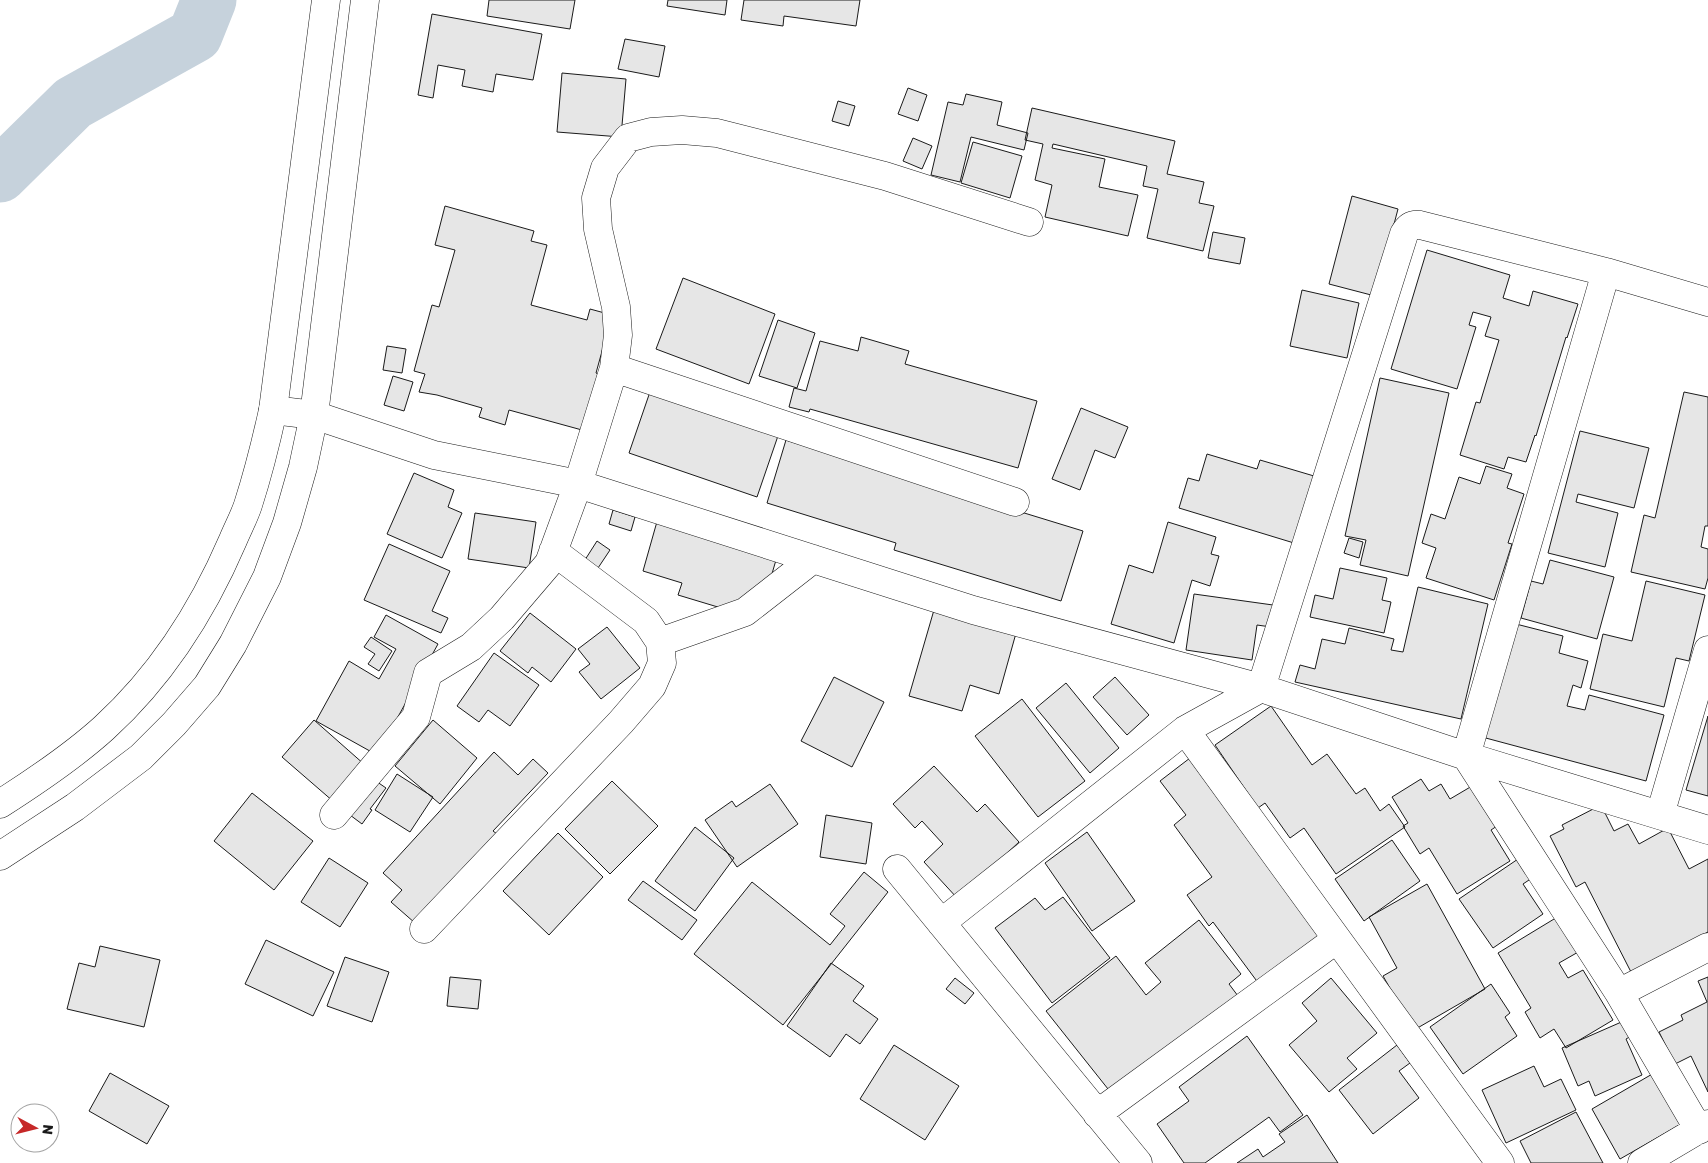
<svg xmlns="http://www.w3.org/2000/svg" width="1708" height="1163" font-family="Rubik,sans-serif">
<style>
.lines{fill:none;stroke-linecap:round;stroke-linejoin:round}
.river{stroke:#c6d2dc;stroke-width:55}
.building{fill:#e6e6e6;stroke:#1a1a1a}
.street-casing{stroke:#1a1a1a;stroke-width:29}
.highway-casing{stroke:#1a1a1a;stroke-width:29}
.street{stroke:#fff;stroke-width:28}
.highway{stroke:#fff;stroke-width:28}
</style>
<rect width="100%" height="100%" fill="#fff"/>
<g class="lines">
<path class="river" d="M0 175 73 103 195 35 209 0"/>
</g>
<path class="building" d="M489 0H575L570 29 487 16Z
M668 0H727L725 15 667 6Z
M744 0H860L856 26 784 16 783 26 741 20Z
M432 14 542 34 533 80 496 74 493 92 462 86 465 70 438 65 433 98 418 95Z
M625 39 665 46 659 77 618 69Z
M562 73 626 79 621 137 557 132Z
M908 88 927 95 918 121 898 114Z
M966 94 1002 102 997 125 1028 133 1024 150 971 137 960 182 931 175 948 102 963 105Z
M838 101 855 106 849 126 832 121Z
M1032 108 1175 141 1167 174 1204 182 1199 203 1214 206 1203 251 1147 238 1158 189 1143 186 1147 166 1053 144 1052 148 1105 159 1099 187 1138 195 1128 236 1045 217 1052 185 1035 180 1043 144 1025 140Z
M913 138 932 146 922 169 903 161Z
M973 142 1022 156 1010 198 961 183Z
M1352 196 1398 209 1375 296 1329 284Z
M445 206 534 231 531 241 547 245 531 305 587 320 590 309 612 315 596 373 598 374 582 430 509 410 505 425 479 417 482 408 437 395 419 392 425 374 414 371 432 305 439 307 455 250 435 245Z
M1213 232 1245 238 1240 264 1208 258Z
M1427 250 1510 275 1503 298 1529 306 1533 291 1578 304 1567 338 1566 337 1536 436 1535 435 1526 462 1508 457 1504 469 1460 455 1476 402 1480 403 1499 340 1485 336 1491 317 1473 312 1469 325 1476 327 1457 389 1391 369Z
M683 278 775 314 749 384 656 349Z
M1302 290 1359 303 1347 358 1290 346Z
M778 320 815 333 797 388 759 376Z
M861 337 909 351 905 364 1037 401 1018 468 810 409 809 412 789 407 794 388 806 391 820 341 858 351Z
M387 346 406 349 402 373 383 370Z
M393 376 413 382 404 411 384 405Z
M1380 378 1449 393 1408 576 1360 565 1366 540 1345 536Z
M652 386 780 430 757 497 629 453Z
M1684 392 1708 397V526H1705L1701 547 1708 549V578L1705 589 1631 572 1644 515 1655 518Z
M1081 408 1128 427 1115 458 1095 450 1080 490 1052 479Z
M1580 431 1649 448 1634 508 1578 494 1576 502 1618 513 1605 567 1548 553Z
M786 440 1083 531 1061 601 894 550 896 543 767 503Z
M1207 454 1257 469 1260 460 1314 476 1294 543 1179 508 1188 478 1199 481Z
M1486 466 1512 474 1507 488 1524 494 1508 543 1512 544 1494 600 1426 578 1436 548 1422 543 1431 514 1445 519 1459 477 1480 484Z
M414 473 454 490 448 507 462 513 442 558 387 534Z
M613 510 635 517 631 531 609 524Z
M475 513 536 522 529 568 468 559Z
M658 518 778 553 765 598 741 614 678 595 682 583 643 571Z
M1168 522 1216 537 1211 554 1219 556 1210 586 1192 580 1174 643 1111 624 1129 565 1153 573Z
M1349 538 1363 542 1359 558 1344 553Z
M597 541 610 550 596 571 583 563Z
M389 544 450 571 432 611 448 618 441 633 364 600Z
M1550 560 1614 577 1597 639 1521 618 1531 581 1543 584Z
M1340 568 1387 578 1382 600 1391 602 1384 633 1310 617 1315 595 1333 599Z
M1646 581 1705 595 1689 661 1676 658 1664 707 1590 689 1603 634 1632 641Z
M1418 587 1488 604 1461 719 1295 682 1300 665 1315 669 1322 639 1345 644 1349 628 1394 639 1391 650 1403 652Z
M1194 594 1273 605 1271 627 1257 625 1252 660 1186 650Z
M936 603 1018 626 999 694 970 685 962 711 909 696Z
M530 613 576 649 551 682 532 667 528 673 500 651Z
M386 615 438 644 377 755 316 721 349 661 379 679 396 649 374 637Z
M1512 623 1563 636 1559 653 1588 661 1581 688 1573 685 1567 706 1585 710 1589 695 1664 715 1646 781 1482 737Z
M607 627 640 668 601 699 579 672 590 664 578 649Z
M371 637 392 651 379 671 368 664 375 654 364 647Z
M494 653 539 685 510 726 488 710 479 722 457 706Z
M834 677 884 702 852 767 801 741Z
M1115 677 1149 715 1127 735 1093 697Z
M1066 683 1119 748 1090 773 1036 708Z
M1022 699 1085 781 1038 817 975 736Z
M1271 706 1312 765 1327 754 1356 794 1365 788 1380 811 1389 804 1405 827 1336 874 1304 828 1290 838 1265 803 1258 808 1215 745Z
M1708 716V796L1686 790Z
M314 720 365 765 334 802 282 757Z
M433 720 477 758 440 804 395 766Z
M494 752 518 775 533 759 548 773 493 831 497 834 415 923 391 902 402 890 383 873Z
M1190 758 1322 937 1259 984 1213 922 1209 926 1187 895 1212 877 1174 825 1186 815 1160 781Z
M934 766 977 812 985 804 1019 842 958 899 924 862 943 844 922 821 915 828 893 804Z
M397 774 433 797 410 832 375 810Z
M370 777 386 788 370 809 372 810 362 824 346 812Z
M1421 779 1429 791 1441 784 1450 799 1472 786 1497 826 1491 830 1510 861 1457 894 1429 848 1420 854 1403 826 1408 823 1392 797Z
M612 781 658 826 610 874 565 829Z
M770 784 798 824 737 867 705 820 732 801 736 807Z
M252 793 313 841 274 890 214 841Z
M1601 805 1614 831 1628 824 1639 844 1668 828 1689 869 1708 859V932L1631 972 1585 882 1576 887 1550 836 1564 829 1562 825Z
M826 815 872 823 866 864 820 857Z
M695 827 734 858 695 911 655 881Z
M1087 832 1135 901 1092 931 1045 863Z
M558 833 603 877 549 935 503 891Z
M1392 840 1420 881 1364 921 1335 879Z
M1521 857 1535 876 1523 884 1543 914 1493 948 1459 899Z
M329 858 368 883 340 927 301 902Z
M864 872 888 892 783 1025 694 954 752 882 830 945 845 926 830 914Z
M643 881 697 920 682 940 628 900Z
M1427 884 1485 989 1414 1030 1383 976 1397 968 1369 917Z
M1063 897 1110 958 1052 1003 995 928 1035 898 1045 910Z
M1559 916 1580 951 1559 963 1568 978 1583 970 1613 1020 1566 1048 1554 1029 1540 1038 1525 1012 1531 1008 1498 953Z
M1199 920 1241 974 1229 984 1238 996 1112 1094 1046 1011 1116 956 1146 995 1161 982 1145 963Z
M266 940 334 972 313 1016 245 984Z
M100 946 160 960 144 1027 67 1009 79 963 95 967Z
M345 957 389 972 372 1022 327 1006Z
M831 963 864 986 853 1001 878 1019 860 1044 846 1034 830 1057 787 1026Z
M450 977 481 980 478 1009 447 1006Z
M1708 977V1092L1691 1056 1675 1064 1659 1032 1683 1020 1681 1015 1707 1002 1698 981Z
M955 978 974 993 965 1004 946 989Z
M1331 978 1377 1033 1347 1058 1357 1069 1329 1092 1289 1045 1317 1021 1302 1003Z
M1491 984 1510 1013 1505 1017 1517 1036 1463 1074 1430 1027Z
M1626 1020 1633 1035 1626 1039 1642 1075 1595 1096 1589 1081 1578 1086 1562 1048Z
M1247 1036 1303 1115 1280 1132 1269 1117 1205 1163H1184L1157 1124 1189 1101 1179 1087Z
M894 1045 959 1086 925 1140 860 1099Z
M1397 1045 1410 1063 1399 1071 1419 1098 1373 1134 1339 1090Z
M1534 1066 1544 1087 1561 1079 1576 1110 1506 1143 1482 1090Z
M110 1073 169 1106 147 1144 89 1111Z
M1654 1073 1683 1123 1620 1159 1592 1109Z
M1576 1112 1603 1163H1531L1520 1141Z
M1307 1115 1338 1163H1237L1258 1149 1263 1157 1285 1142 1279 1134Z"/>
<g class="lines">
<defs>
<path id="street" d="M1606 272 1466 756 1619 993 1699 1130
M614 368 1015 502
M273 410 314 415 434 455 578 484 973 610 1261 688 1466 756 1708 830
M660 642 745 612 813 559
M1185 730 1500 1163
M334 815 416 717 428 673 471 647 502 618 549 563 578 484 614 368 618 335 616 307 598 229 596 198 605 168 628 138 651 132 682 130 717 133 885 176 1029 222
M1660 815 1708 650
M897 869 1138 1163
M941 923 1185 730 1261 688 1404 234C1408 227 1411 224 1420 225L1606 272 1708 302
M424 929 621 722 652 686 662 663 660 642 646 621 553 551
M1619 993 1708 947
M1097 1114 1337 939
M1642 1163 1708 1124"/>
<path id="highway" d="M0 804C36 781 72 757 104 728 160 677 203 610 233 540 238 528 244 517 248 505 258 474 266 442 273 410L326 0
M0 856 75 807 141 757 174 724 207 686 233 644 267 577 287 523 303 467 314 415 365 0"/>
</defs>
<use href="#street" class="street-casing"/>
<use href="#highway" class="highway-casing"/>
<use href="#street" class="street"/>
<use href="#highway" class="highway"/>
</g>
<g transform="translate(35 1128) rotate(97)"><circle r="24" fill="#ffffff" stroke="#a3a3a3"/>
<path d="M0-4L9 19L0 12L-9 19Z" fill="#c62828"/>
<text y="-8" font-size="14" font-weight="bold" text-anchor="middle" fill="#1a1a1a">N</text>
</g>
</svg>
